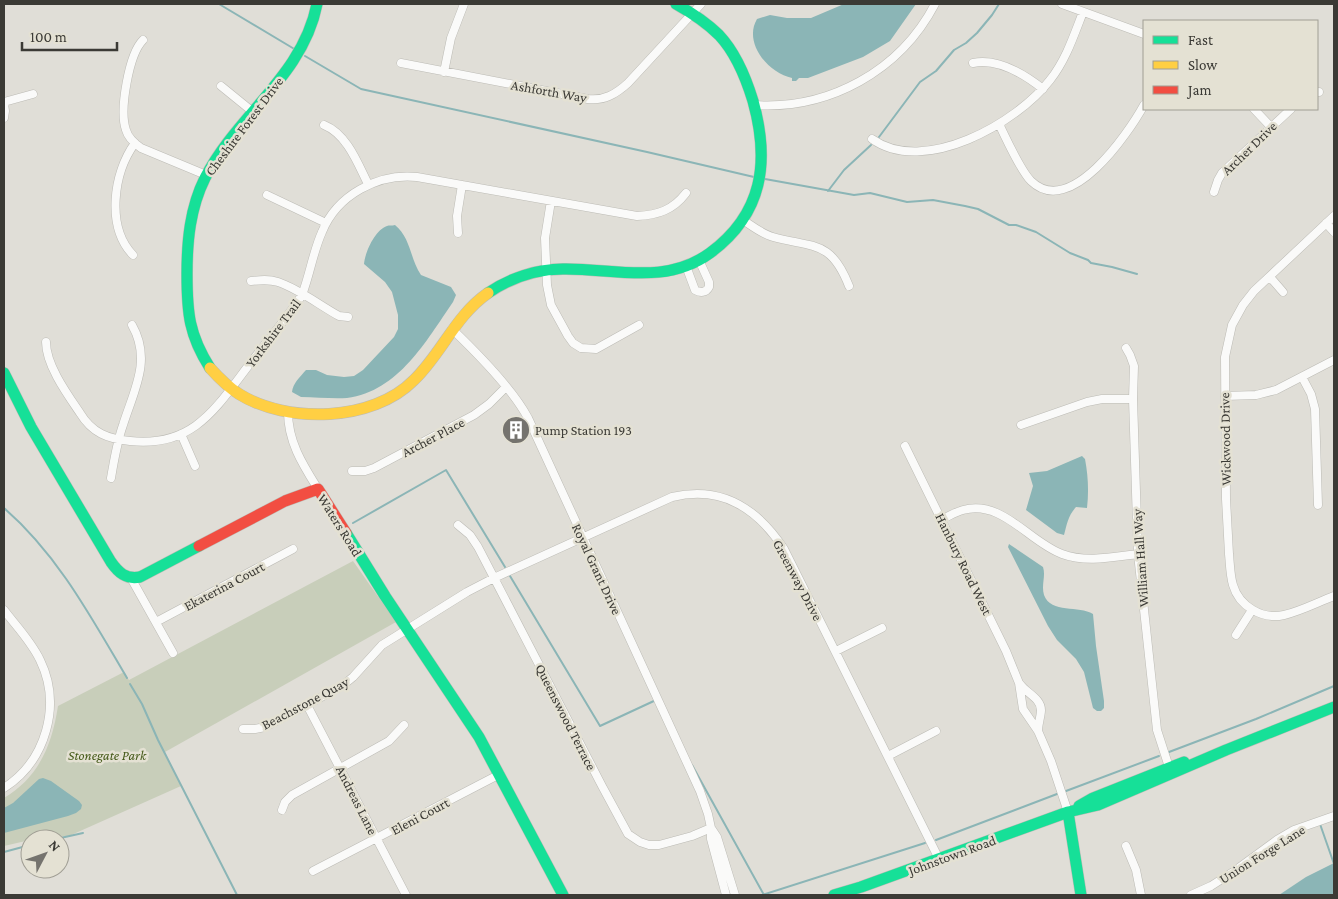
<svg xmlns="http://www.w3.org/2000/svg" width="1338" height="899" font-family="'Crimson Pro',serif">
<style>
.green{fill:#c8ceba}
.water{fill:#8bb5b6}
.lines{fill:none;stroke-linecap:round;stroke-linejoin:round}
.stream{stroke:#8bb5b6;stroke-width:2}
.street-casing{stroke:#bcbbb5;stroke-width:9}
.fast-casing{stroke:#bcbbb5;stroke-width:12}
.slow-casing{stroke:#bcbbb5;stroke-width:12}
.jam-casing{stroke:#bcbbb5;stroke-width:12}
.street{stroke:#fafaf9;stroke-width:8}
.fast{stroke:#16e098;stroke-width:11}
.slow{stroke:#ffcf43;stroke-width:11}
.jam{stroke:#f24e42;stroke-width:11}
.labels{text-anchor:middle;stroke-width:5;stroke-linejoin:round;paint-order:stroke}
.street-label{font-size:14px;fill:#3b3a35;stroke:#e4e1d3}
.poi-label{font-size:14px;fill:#3b3a35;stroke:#e4e1d3;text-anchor:start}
.park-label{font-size:14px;font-style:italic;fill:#455a19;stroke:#e4e1d3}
</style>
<rect width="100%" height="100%" fill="#e0ded7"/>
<path class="green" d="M353 561 396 622 165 752 181 786 69 836 30 839V840L4 846V798C39 777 52 745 58 706L124 672 129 680Z"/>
<path class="water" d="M844 4H916L890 41 863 57 808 78H799L796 81H792V78C768 73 743 43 757 19L770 15 787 18H811Z
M395 225C411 238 410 259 421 275L451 287 456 295 453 302C426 341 399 391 347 398 332 399 316 397 301 397L292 392C293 383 300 377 306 370H316L327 375 344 377 354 376 363 370 394 337 398 329V315L392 292 385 282 364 264C365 252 375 230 387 226 389 225 392 226 395 225Z
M1082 456 1085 459C1088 475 1089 491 1087 508L1076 507C1068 516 1067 524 1064 535L1057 533 1026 510 1033 486 1029 473 1047 471Z
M1009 544 1043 567C1046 576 1041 585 1044 595 1051 614 1079 605 1093 614L1096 646 1104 701V708L1101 711H1097L1093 708 1084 672 1076 659 1057 640 1048 626 1008 547Z
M43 778 51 781 79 801 82 805 81 809 76 813 68 816 4 833V808L13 803 39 779Z
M1334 863V895H1279L1306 877Z"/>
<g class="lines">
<path class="stream" d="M219 4 296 50
M305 56 361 89 647 152 754 177
M879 137 920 82 936 71 954 50 966 43 977 33 992 15 999 4
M765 179 854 195 870 193 907 202 933 200 965 206 978 209 1009 225H1016L1036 232 1070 253 1088 260 1091 263 1112 267 1137 274
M828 191 844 170 871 145
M4 508C58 555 91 617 127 678
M353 523 446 470 505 567
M510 576 600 726 656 700
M130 684 142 704 158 740 237 895
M1169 752 1256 719 1334 686
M692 765 764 895
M1066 791 1159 756
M1320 824 1334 864
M56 839 83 833
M936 840 1057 794
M4 852 30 845
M762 895 925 843"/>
<defs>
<path id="street" d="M1062 4 1144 34
M143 40C129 54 119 110 126 130 128 138 134 143 141 148L206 175
M401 63 588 99C604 101 616 94 628 83L701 4
M973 63C997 58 1024 74 1043 89
M444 72 451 38 464 4
M221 86 253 112
M1317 92H1319
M4 102 33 94
M4 104 5 111 4 118
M754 105C829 110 900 71 935 4
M1254 109 1271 127
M999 124C1006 138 1020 170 1031 181 1070 219 1128 134 1144 105
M324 125C347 134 358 164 368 184
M872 139C924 176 1017 123 1050 80 1066 60 1074 35 1083 12
M1214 192 1218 180 1222 173 1291 109
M267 195 326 223
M551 201 545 238 547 285 551 305 568 336 573 343 581 348 596 349 639 325
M1334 216 1254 291 1243 305 1232 325 1225 357 1226 499 1229 554C1230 564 1230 575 1233 585 1239 606 1262 620 1284 615 1301 611 1318 602 1334 596
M743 220C752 226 762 234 773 237 814 248 831 240 849 286
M1326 223 1334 232
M458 233 457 216 462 185
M133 255C106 227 113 173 135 143
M686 266 695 290C700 293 706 293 709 287V282L699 260
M1270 277 1283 292
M251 281C260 280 269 279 278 282 299 289 319 305 339 316L348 317
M452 329C477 353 512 388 528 418L700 791 708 814 711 828V839L726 895
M46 342C46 365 67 394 80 413 92 433 108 439 130 441 195 448 217 406 252 361 269 339 287 318 302 295 310 274 313 252 322 232 337 195 378 173 417 177L637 216C658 215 673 210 686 193
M1126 348 1130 355 1134 366 1133 399 1138 554 1157 730 1169 767
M1302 377 1311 394 1315 409 1318 505
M1225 396 1256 395 1276 390 1334 360
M288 412C288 442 303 465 318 489
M1021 425 1087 402 1102 399H1133
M181 434 195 466
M905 446 1006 651 1019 683 1023 709 1038 731 1051 761 1068 812
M352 471H365L374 468 474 415 489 404 506 387
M111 478C114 460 117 442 123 425 134 390 152 360 132 325
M942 519C949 516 956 512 963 510 1002 499 1029 542 1062 554 1086 563 1113 557 1138 554
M458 525 470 535 478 547 602 786 628 834 640 842 649 845H659L692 836 711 828
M131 578 173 653
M4 610C16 626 31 641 40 660 62 705 46 761 4 788
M156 622 293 549
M1236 635 1252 610
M836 651 882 628
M1020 684C1026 693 1041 698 1041 710 1041 716 1038 724 1038 731
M307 705 406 895
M243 729H255L265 727 342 686 353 677 382 645 467 592 494 578 672 497C722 485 757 508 784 549L939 859
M888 756 936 731
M282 810 285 802 292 795 389 741 404 725
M711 828 717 837 735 895
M1126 846 1136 870 1141 895
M313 871 500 774
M1191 895 1211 886 1236 870 1277 840 1294 830 1334 816"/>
<path id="fast" d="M488 293C510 278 537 269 563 269 613 268 665 286 710 253 763 214 770 162 753 101 746 78 736 53 719 35 706 22 692 13 676 4
M210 368C189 335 187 313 187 274 187 241 190 208 205 178 237 115 303 76 317 4
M4 373 31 427 111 562C118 572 126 580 140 577L199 546
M346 533 385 596 479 737 563 895
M1079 806 1093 798 1184 762
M1068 812 1081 895
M834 895 861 887 1068 812 1098 805 1226 750 1334 707"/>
<path id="slow" d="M210 368C219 378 228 387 239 394 287 424 373 422 414 380 442 353 455 316 488 293"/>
<path id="jam" d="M199 546 285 501 318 489 346 533"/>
</defs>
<use href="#street" class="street-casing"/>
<use href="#fast" class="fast-casing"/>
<use href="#slow" class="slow-casing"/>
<use href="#jam" class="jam-casing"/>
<use href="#street" class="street"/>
<use href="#fast" class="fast"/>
<use href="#slow" class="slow"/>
<use href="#jam" class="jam"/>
</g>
<defs>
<symbol id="building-disc" viewBox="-11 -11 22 22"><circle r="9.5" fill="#75736e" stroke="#e4e1d3"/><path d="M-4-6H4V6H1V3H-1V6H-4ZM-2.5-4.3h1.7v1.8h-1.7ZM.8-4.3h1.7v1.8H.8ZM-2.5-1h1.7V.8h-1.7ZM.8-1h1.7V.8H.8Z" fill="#fff"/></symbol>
</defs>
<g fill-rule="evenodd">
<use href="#building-disc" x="500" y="414" width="32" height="32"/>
</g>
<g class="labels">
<g class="street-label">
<text transform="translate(549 91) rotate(10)" y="5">Ashforth Way</text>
<text transform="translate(244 126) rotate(-53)" y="5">Cheshire Forest Drive</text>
<text transform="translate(1249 148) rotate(-44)" y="5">Archer Drive</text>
<text transform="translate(273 333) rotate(-53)" y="5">Yorkshire Trail</text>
<text transform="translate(433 437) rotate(-28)" y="5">Archer Place</text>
<text transform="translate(1225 439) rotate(-91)" y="5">Wickwood Drive</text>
<text transform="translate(340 525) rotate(58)" y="5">Waters Road</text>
<text transform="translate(1140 558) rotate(-94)" y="5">William Hall Way</text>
<text transform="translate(964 564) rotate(64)" y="5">Hanbury Road West</text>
<text transform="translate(597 569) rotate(65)" y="5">Royal Grant Drive</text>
<text transform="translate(798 580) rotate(62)" y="5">Greenway Drive</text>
<text transform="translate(224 586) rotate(-28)" y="5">Ekaterina Court</text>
<text transform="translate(305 703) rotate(-28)" y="5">Beachstone Quay</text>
<text transform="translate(566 717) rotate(63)" y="5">Queenswood Terrace</text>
<text transform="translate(357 800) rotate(63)" y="5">Andreas Lane</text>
<text transform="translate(420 816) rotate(-28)" y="5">Eleni Court</text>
<text transform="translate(1262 854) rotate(-32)" y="5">Union Forge Lane</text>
<text transform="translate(952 855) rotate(-20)" y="5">Johnstown Road</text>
</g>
<g class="poi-label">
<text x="535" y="435">Pump Station 193</text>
</g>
<g class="park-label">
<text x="107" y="760">Stonegate Park</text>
</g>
</g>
<rect width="1338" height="899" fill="none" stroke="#3b3a35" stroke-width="10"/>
<rect x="1143" y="20" width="175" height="90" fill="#e4e1d3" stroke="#a09e94"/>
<rect x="1153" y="36" width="25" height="8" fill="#16e098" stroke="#a09e94"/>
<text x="1188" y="45" font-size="15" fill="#3b3a35">Fast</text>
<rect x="1153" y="61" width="25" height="8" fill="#ffcf43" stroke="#a09e94"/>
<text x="1188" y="70" font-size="15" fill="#3b3a35">Slow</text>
<rect x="1153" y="86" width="25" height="8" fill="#f24e42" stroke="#a09e94"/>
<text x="1188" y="95" font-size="15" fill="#3b3a35">Jam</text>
<g transform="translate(45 854) rotate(49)"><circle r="24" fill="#e4e1d3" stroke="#a09e94"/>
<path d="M0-4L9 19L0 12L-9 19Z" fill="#75736e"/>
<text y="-8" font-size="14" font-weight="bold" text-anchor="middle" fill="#3b3a35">N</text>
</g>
<path d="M22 42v8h95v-8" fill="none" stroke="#3b3a35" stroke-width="2.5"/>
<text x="30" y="42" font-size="15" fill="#3b3a35" stroke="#e4e1d3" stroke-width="4" paint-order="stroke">100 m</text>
</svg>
